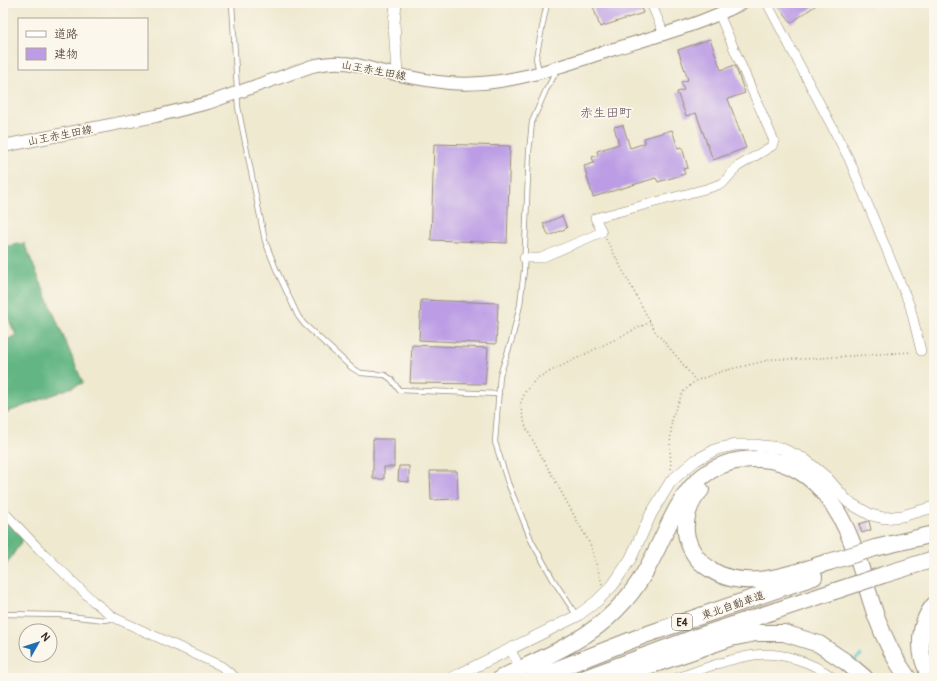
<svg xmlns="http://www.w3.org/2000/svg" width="937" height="681" font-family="Pangolin,'Klee One',sans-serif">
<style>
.forest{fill:#64b683;stroke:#507050}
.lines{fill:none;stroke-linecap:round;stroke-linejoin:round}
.stream{stroke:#58c5cc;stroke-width:2.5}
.building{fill:#bc9de5}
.service-casing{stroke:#958a77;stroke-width:6}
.minor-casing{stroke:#958a77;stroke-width:10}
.tertiary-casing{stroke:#958a77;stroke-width:12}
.secondary-casing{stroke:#958a77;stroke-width:14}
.motorway-casing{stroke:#958a77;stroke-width:18}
.path{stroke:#958a77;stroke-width:1.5;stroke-dasharray:1 3;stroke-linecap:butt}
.service{stroke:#fff;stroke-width:4.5}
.minor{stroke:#fff;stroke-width:9}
.tertiary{stroke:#fff;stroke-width:11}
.secondary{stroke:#fff;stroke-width:12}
.motorway{stroke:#fff;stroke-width:16}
.motorway-bridge-casing{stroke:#958a77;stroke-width:18;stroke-linecap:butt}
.motorway-bridge{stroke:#fff;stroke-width:16}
.labels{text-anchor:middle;stroke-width:3.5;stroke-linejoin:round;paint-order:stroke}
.shield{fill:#fbf7ec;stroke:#75685c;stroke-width:1}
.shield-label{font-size:10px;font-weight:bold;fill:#3b2a1e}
.street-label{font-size:11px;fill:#3b2a1e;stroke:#fbf7ec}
.quarter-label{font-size:13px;fill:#685264;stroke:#fbf7ec}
</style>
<rect width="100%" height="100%" fill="#fbf7ec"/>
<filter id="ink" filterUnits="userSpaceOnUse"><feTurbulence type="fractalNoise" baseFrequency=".025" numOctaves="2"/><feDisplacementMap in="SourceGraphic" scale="8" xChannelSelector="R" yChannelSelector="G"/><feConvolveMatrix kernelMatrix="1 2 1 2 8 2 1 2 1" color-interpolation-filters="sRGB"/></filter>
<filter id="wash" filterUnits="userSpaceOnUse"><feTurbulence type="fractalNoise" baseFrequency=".012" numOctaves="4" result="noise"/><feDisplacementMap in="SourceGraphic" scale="16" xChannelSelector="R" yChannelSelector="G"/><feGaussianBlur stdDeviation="0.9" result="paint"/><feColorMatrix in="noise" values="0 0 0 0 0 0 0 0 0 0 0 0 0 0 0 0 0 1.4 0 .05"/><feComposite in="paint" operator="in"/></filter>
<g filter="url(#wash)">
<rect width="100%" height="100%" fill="#efe9d0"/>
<path class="forest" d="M24 243 83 383 3 414V342L16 335 3 307V247Z
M3 517 23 539 3 570Z"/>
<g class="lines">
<path class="stream" d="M855 660 861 655"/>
</g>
<g id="blocks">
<path class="building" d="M592 3H639L643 13 600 27Z
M776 3H814L816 5 791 23Z
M710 39 721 70 735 65 745 93 728 99 746 148 713 160 696 113 686 116 677 92 684 90 681 82 688 80 678 50Z
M623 125 630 148 645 143 644 138 672 130 678 148 682 147 688 168 683 169 685 174 658 182 656 178 593 197 584 166 594 163 592 157 598 155 597 151 619 144 614 127Z
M434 144 510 146 507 243 431 240Z
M562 216 567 228 549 236 543 224Z
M421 300 498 303 496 344 419 340Z
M412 345 488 348 485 384 410 383Z
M373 439H394V467H384V479H373Z
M399 466H409V482L398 481Z
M430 471H457L458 499 431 500Z
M869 521 871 530 862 533 859 524Z"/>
</g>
</g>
<g filter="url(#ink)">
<use href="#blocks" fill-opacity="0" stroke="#958a77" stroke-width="1"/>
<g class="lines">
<defs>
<path id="service" d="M232 3 238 107 265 241 276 269 298 316 304 324 352 368 361 373 385 375 391 379 399 390 499 394
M558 69 546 90 532 122 529 152 524 270 520 305 512 339 500 375 495 442 508 483 532 542 554 581 577 616
M539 72 536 58 547 3
M3 614 59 615 105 620 115 618"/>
<path id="minor" d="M651 3 664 34
M767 3 849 159 910 306 921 351
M524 258H541L602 232 595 218 709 188 723 183 737 167 772 146 774 141 719 14
M3 511 39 549 93 601 115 618 221 666 236 678
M510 649 516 660
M677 678C702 669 728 659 754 655 781 651 812 662 834 678"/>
<path id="tertiary" d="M396 3 394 23 397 75
M452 678 577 616 597 601 613 585 631 558 651 514 671 481 696 460 717 449 735 445H755L780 448 804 459 827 478 848 502 871 515 884 518 902 516 934 507"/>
<path id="secondary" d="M3 146 156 116 208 103 312 66C322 64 332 62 342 63 355 63 368 68 380 71 403 76 426 81 449 83 506 88 561 66 614 49 657 36 702 24 742 3"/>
<path id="motorway" d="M701 490C689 502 683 522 687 538 691 552 698 562 710 569 745 593 792 573 829 562
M875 548 934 534
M883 575 934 559
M501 678C540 659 585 642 616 610 627 599 637 586 645 572 676 519 683 457 761 459 788 460 813 477 828 498 854 532 862 576 876 616 884 638 894 659 908 678
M535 678 642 636 814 577
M585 678 699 636 838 590
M614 678 731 638 756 633H784L819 644 846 662 865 678
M931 678C917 655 917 626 934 605"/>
</defs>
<use href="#service" class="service-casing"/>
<use href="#minor" class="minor-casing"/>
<use href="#tertiary" class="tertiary-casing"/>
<use href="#secondary" class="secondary-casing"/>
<use href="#motorway" class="motorway-casing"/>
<path class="path" d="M606 239 655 331 678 358 695 380
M671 469 670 446 672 417 683 392 695 381 723 371 773 359H804L912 352
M602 584 591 546 526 428 520 405 525 392 537 378 650 322"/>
<use href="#service" class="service"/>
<use href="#minor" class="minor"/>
<use href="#tertiary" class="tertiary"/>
<use href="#secondary" class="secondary"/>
<use href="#motorway" class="motorway"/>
<defs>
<path id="motorway-bridge" d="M829 562 875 548
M838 590 883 575"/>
</defs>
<use href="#motorway-bridge" class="motorway-bridge-casing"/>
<use href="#motorway-bridge" class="motorway-bridge"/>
</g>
</g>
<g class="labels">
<rect class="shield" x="672" y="614" width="20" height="16" rx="3"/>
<g class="shield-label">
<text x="682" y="626">E4</text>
</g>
<g class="street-label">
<text transform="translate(374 70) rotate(11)" y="4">山王赤生田線</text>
<text transform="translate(60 135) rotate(-11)" y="4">山王赤生田線</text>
<text transform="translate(733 605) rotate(-19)" y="4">東北自動車道</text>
</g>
<g class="quarter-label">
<text x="606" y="117">赤生田町</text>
</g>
</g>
<rect width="937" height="681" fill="none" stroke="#fbf7ec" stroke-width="16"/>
<rect x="18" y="18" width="130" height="52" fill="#fbf7ec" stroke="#aea59a"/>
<rect x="26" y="31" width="20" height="6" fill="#ffffff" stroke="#aea59a"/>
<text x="54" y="38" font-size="12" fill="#3b2a1e">道路</text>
<rect x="26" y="48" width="20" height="12" fill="#bc9de5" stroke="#aea59a"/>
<text x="54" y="58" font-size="12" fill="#3b2a1e">建物</text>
<g transform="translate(38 643) rotate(51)"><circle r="19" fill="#fbf7ec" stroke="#aea59a"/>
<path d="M0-3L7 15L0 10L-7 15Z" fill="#1f6fb2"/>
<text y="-6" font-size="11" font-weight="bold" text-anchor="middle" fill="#3b2a1e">N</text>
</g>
</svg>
